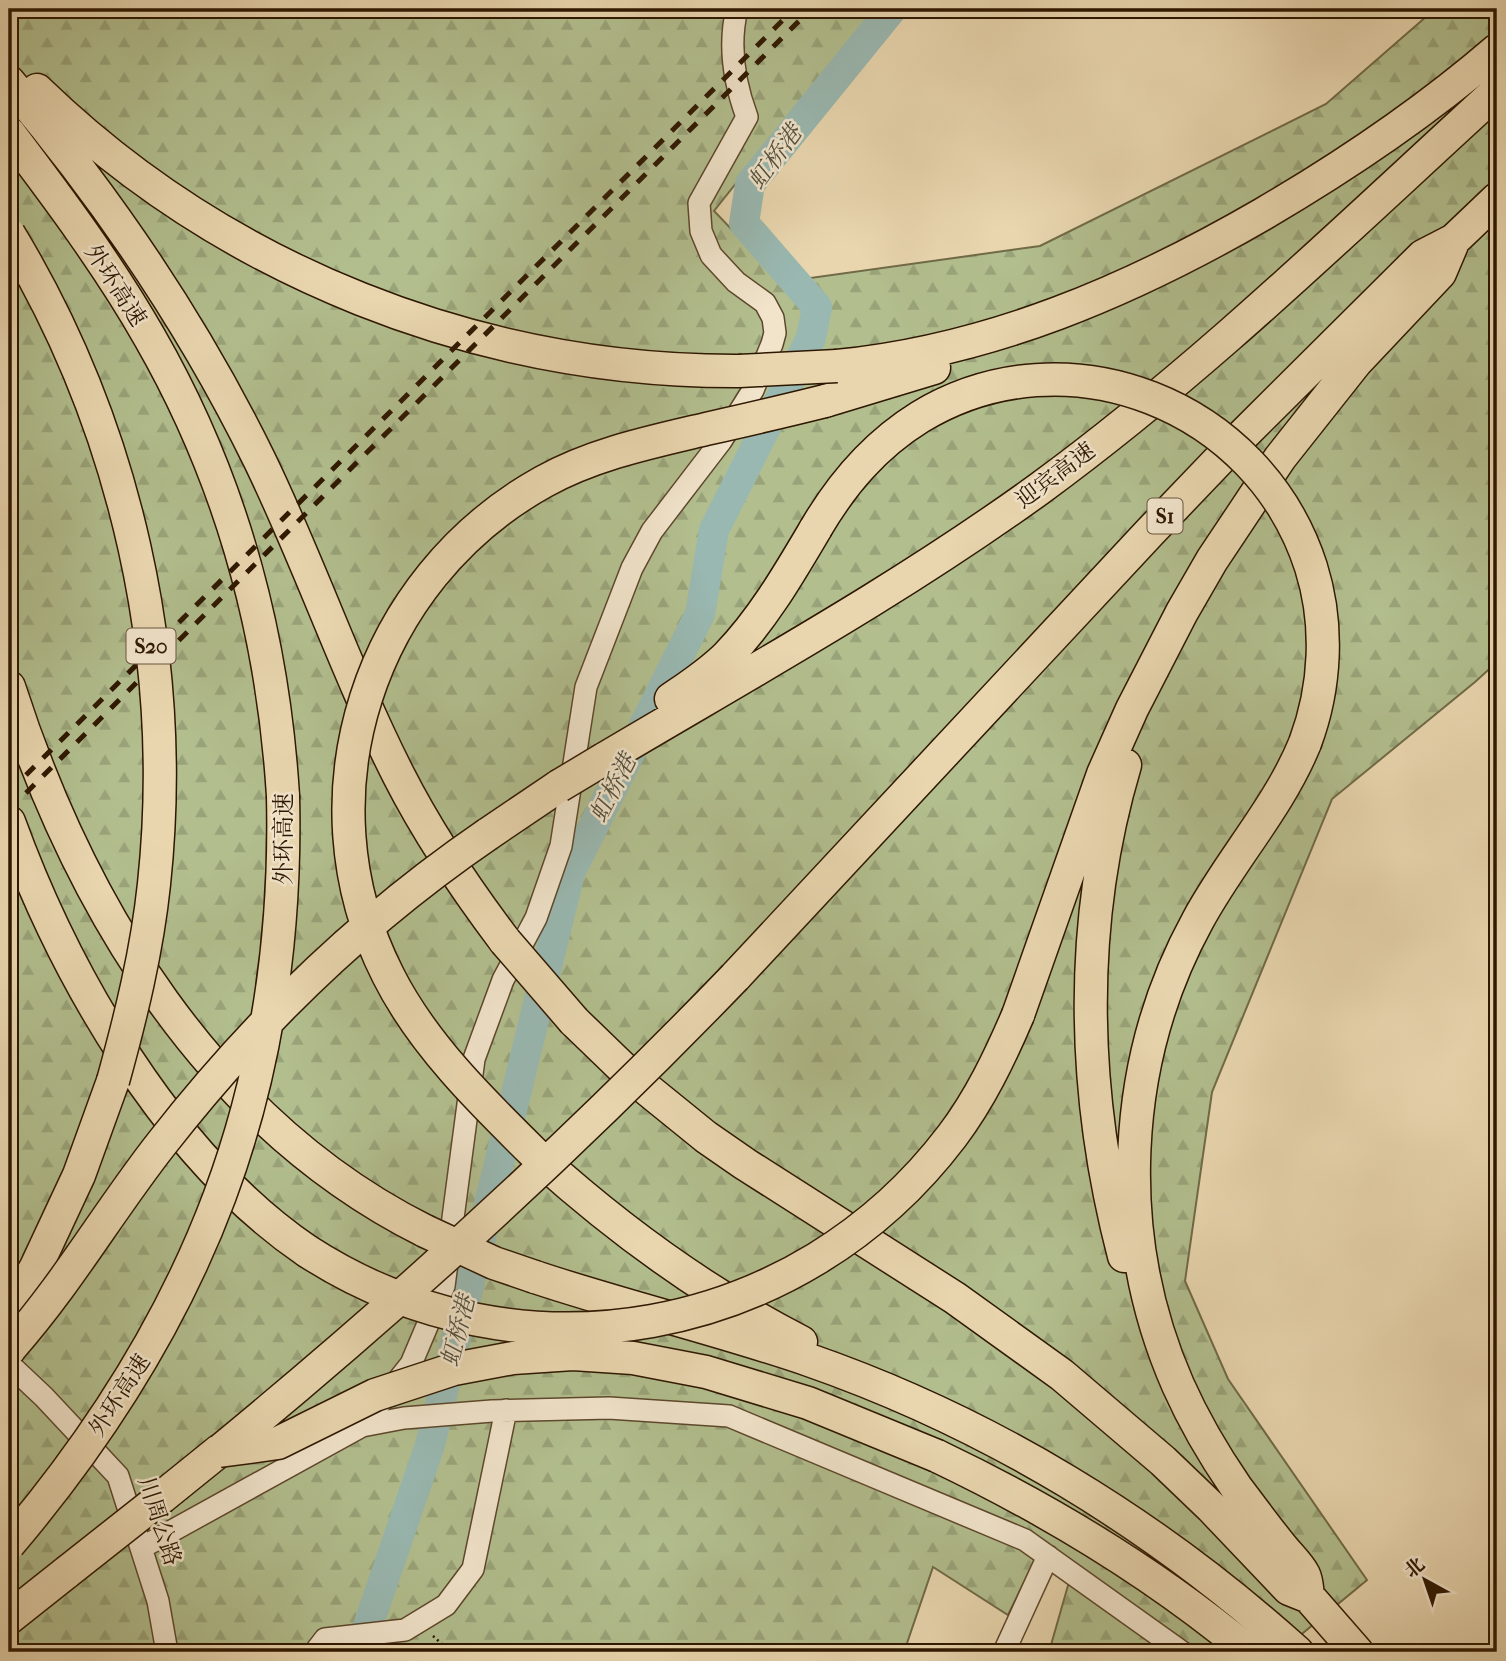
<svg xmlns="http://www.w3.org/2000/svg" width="1506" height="1661" font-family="'IM FELL French Canon','Noto Serif SC',serif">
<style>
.forest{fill:url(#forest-firs);stroke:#706a47;stroke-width:2}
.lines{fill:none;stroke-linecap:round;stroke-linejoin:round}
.river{stroke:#99b8b1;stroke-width:30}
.minor-casing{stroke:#5d472c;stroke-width:24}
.highway-casing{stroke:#2e1700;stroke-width:35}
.path{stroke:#2e1700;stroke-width:2.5;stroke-dasharray:2 3.5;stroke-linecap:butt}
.minor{stroke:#f1e4cb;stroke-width:21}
.highway{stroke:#e9d6af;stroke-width:32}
.rail{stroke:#2e1700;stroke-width:5;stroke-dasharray:12 12;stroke-linecap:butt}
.highway-bridge-casing{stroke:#2e1700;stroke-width:35;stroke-linecap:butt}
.highway-bridge{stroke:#e9d6af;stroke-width:32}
.labels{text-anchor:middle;stroke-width:5;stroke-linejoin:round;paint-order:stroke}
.shield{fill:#f1e4cb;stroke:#68543d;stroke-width:2}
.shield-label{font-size:21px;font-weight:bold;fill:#2e1700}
.street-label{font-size:23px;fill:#2e1700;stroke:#f1e4cb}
.water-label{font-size:24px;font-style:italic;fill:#534f3e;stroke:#f1e4cb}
</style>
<defs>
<pattern id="forest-firs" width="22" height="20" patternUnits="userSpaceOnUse" patternTransform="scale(1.75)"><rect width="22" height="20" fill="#b2be8e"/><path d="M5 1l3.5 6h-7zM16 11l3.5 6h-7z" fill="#99a379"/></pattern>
</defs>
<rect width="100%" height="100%" fill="#e9d6af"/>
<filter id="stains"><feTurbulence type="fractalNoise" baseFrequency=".00286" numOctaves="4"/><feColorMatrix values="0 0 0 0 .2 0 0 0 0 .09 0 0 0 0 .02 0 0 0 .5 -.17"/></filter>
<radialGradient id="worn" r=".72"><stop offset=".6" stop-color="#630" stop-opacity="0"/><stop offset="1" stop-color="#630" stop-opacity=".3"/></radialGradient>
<path class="forest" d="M9 9H875L714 211 782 282 1040 246 1326 104 1435 9H1497V662L1475 682 1332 799 1212 1092 1185 1281 1228 1379 1367 1580 1280 1652H1198L1043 1543 1008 1615 933 1567 904 1652H9Z
M1069 1582 1183 1652H1049Z"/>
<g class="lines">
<path class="river" d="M359 1652 430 1445 570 873 700 614 714 530 811 338 817 307 744 223 750 184 892 9"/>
<defs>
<path id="minor" d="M9 1364 44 1397 118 1476 158 1601 167 1652
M362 1426 404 1418 492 1411 609 1408 729 1416 1025 1540 1182 1652
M141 1548 362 1426 411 1364 444 1286 474 1059 503 980 536 918 561 846 586 687 632 568 652 531 721 441 753 390 772 344 775 333 773 318 765 303 736 282 711 255 701 231 699 203 747 117C734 82 728 46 737 9
M315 1652 325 1639 405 1630 446 1605 473 1569 506 1410
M1004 1652 1048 1556"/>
<path id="highway" d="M9 82C107 198 193 324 260 461 310 564 347 674 399 776 429 835 465 888 505 941
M37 90C225 272 479 372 739 371
M9 133C59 199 109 266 150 338 231 479 273 634 283 796
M837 366C990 351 1130 291 1263 214 1345 166 1425 112 1497 50
M825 401 934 368
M9 687C80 908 211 1124 425 1231
M671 699C690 686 710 673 727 656 763 619 790 572 816 528
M1305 743C1279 807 1231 859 1198 920 1120 1062 1113 1237 1178 1385 1194 1421 1214 1455 1236 1487 1251 1507 1265 1526 1281 1546 1288 1555 1299 1565 1304 1575 1307 1581 1307 1589 1308 1596
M604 759C752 671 898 591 1039 489 1202 370 1348 227 1497 91
M9 822C65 976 169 1157 307 1251
M488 834 559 786
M735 977 1150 532 1240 438 1423 256 1454 240 1497 199
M1018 1015 1103 774 1132 709 1182 612 1212 560 1280 458 1356 362 1440 273 1454 240
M574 1021 632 1077 706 1137 745 1164 955 1298 1062 1375 1163 1461 1211 1507 1289 1589 1309 1597 1357 1652
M539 1158C619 1230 705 1293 801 1342
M1124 1256C1082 1095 1077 926 1125 765
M535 1277C625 1307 719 1329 809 1360 990 1423 1155 1524 1297 1652
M9 1350 14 1306 36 1267 79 1175 113 1081
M937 1456C1048 1509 1154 1573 1249 1652
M162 1497 219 1451
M9 1618 67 1572"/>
</defs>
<use href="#minor" class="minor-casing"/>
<use href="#highway" class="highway-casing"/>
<path class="path" d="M433 1636 443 1645 445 1652"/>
<use href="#minor" class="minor"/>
<use href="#highway" class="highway"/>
<path class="rail" d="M9 792 794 9
M9 810 811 9"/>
<defs>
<path id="highway-bridge" d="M9 234C126 427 178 659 154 884 147 951 131 1016 113 1081
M739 371 837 366
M816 528C843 482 875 445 920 417 1067 328 1259 405 1311 567 1329 624 1326 687 1305 743
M559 786 604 759
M505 941 574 1021
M539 1158C484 1104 423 1045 388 975 297 796 369 579 543 482 593 454 651 442 706 429 746 420 785 411 825 401
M425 1231 494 1263 535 1277
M307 1251C520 1389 799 1338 952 1136 980 1099 1000 1057 1018 1015
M11 1347C67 1284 110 1209 162 1143 254 1025 365 918 488 834
M221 1450C401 1302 573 1145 735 977
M219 1451 278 1443 375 1395 454 1369 513 1358 573 1354 633 1358 706 1372 808 1403 937 1456
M9 1544C198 1321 290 1090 283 796
M67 1572 162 1497"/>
</defs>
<use href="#highway-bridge" class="highway-bridge-casing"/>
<use href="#highway-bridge" class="highway-bridge"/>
</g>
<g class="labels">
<g class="shield">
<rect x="1147.5" y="498.5" width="35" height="35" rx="5"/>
<rect x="126.5" y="628.5" width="49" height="35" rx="5"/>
</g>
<g class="shield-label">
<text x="1165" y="523">S1</text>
<text x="151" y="653">S20</text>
</g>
<g class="street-label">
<text transform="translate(116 285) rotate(57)" y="8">外环高速</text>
<text transform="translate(1055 475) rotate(-37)" y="8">迎宾高速</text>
<text transform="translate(283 839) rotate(-90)" y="8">外环高速</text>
<text transform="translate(119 1395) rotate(-57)" y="8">外环高速</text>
<text transform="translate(160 1521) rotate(72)" y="8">川周公路</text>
</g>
<g class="water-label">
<text transform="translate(775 157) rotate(-54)" y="8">虹桥港</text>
<text transform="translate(613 788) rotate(-63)" y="8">虹桥港</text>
<text transform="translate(458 1331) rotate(-76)" y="8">虹桥港</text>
</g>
</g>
<rect width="1506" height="1661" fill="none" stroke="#e9d6af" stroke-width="35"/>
<rect x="10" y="10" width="1485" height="1640" fill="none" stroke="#2e1700" stroke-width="3.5"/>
<rect x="18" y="18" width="1471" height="1626" fill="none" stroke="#2e1700" stroke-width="2"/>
<g transform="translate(1425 1580) rotate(320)" stroke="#f1e4cb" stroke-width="5" paint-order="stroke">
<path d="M0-5L12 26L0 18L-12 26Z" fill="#2e1700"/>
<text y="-10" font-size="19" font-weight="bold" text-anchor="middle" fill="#2e1700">北</text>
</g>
<rect width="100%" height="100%" filter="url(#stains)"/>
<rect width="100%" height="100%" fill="url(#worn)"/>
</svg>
